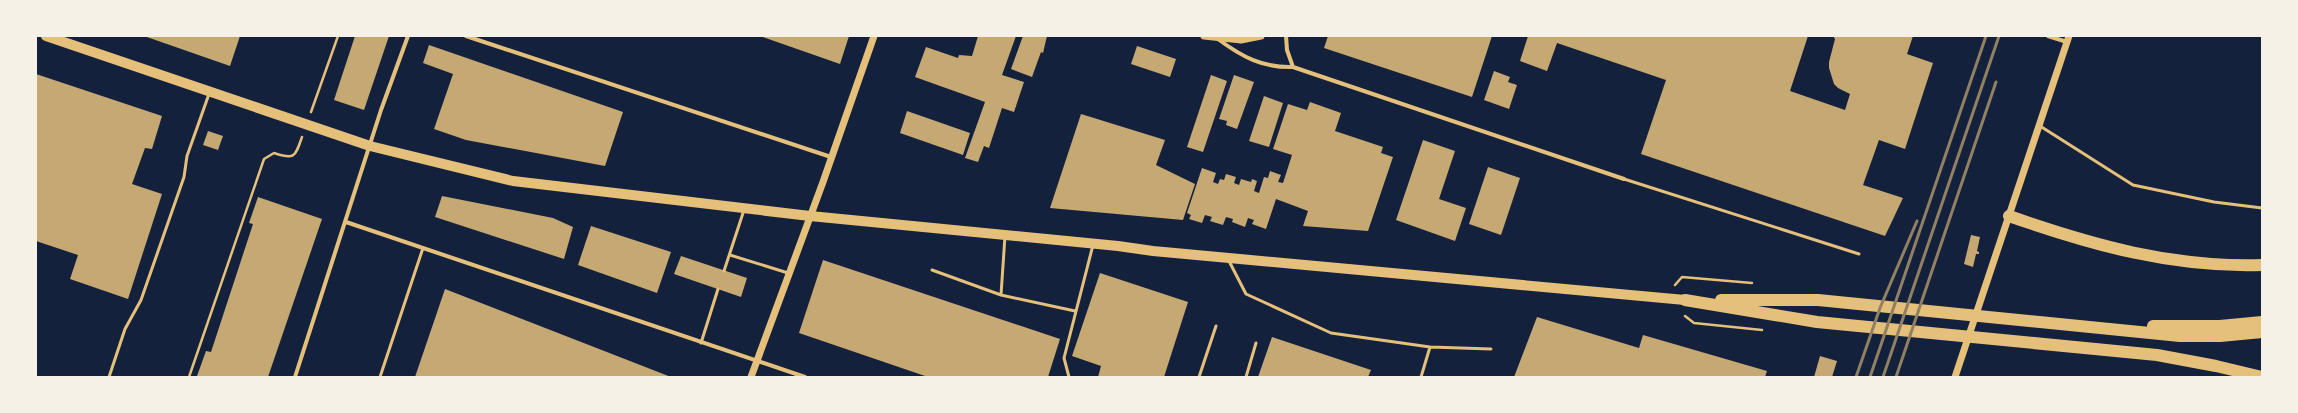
<svg xmlns="http://www.w3.org/2000/svg" width="2298" height="413" font-family="Manrope,sans-serif">
<style>
.building{fill:#c6a872}
.lines{fill:none;stroke-linecap:round;stroke-linejoin:round}
.path{stroke:#e5c07b;stroke-width:2.5}
.service{stroke:#e5c07b;stroke-width:3}
.minor{stroke:#e5c07b;stroke-width:4}
.tertiary{stroke:#e5c07b;stroke-width:7}
.primary{stroke:#e5c07b;stroke-width:10}
.motorway{stroke:#e5c07b;stroke-width:12}
.rail{stroke:#918062;stroke-width:3}
</style>
<rect width="100%" height="100%" fill="#14213d"/>
<path class="building" d="M144 36H240L230 66Z
M355 36H389L364 110 334 100Z
M760 36H849L840 64Z
M978 36H1016L1002 75 1024 82 1014 112 1002 108 989 148 984 146 978 162 965 158 985 102 915 77 926 47 958 58 959 55 972 56Z
M1023 36H1047L1043 53 1041 52 1032 77 1011 69Z
M1328 36H1492L1472 97 1324 48Z
M1528 36H1808L1790 91 1845 110 1850 94 1838 88 1834 84 1829 68V62L1835 39 1833 36H1913L1907 54 1933 63 1905 149 1879 140 1863 185 1903 198 1885 236 1641 154 1666 80 1557 43 1547 71 1520 61Z
M429 45 623 112 605 166 466 140 434 129 453 74 423 63Z
M1137 46 1176 59 1170 77 1131 64Z
M1494 71 1510 77 1508 82 1517 85 1509 109 1484 100Z
M36 74 162 116 152 149 145 148 132 184 162 194 128 299 70 279 78 255 36 241Z
M1211 75 1227 81 1203 152 1187 147Z
M1234 75 1254 82 1237 129 1226 125 1227 121 1219 119Z
M1264 96 1283 103 1269 147 1249 141Z
M1310 102 1341 113 1335 131 1383 147 1381 153 1393 157 1368 231 1303 226 1308 211 1276 199 1266 229 1252 224 1254 220 1248 218 1245 227 1232 222 1233 219 1226 217 1223 225 1210 221 1212 217 1205 215 1202 223 1189 219 1191 215 1187 213 1202 168 1216 173 1213 182 1218 184 1220 179 1224 180 1226 174 1236 177 1234 183 1239 185 1241 179 1251 182 1252 179 1257 181 1254 191 1259 193 1264 177 1268 178 1270 171 1281 175 1278 182 1283 183 1292 155 1273 149 1288 104 1307 110Z
M907 111 970 133 963 155 900 133Z
M1081 114 1165 140 1156 165 1195 184 1183 220 1050 208Z
M208 131 223 136 218 150 203 145Z
M1423 140 1455 151 1439 199 1466 208 1455 241 1396 220Z
M1488 167 1520 178 1501 235 1469 224Z
M442 196 553 218 573 227 564 259 435 217Z
M258 197 322 219 268 377H199L197 376 206 351 211 352 253 224 249 223Z
M591 226 671 252 657 293 578 265Z
M1971 235 1980 237 1977 251 1979 252V254H1976L1973 267 1964 264Z
M681 256 747 278 741 297 674 274Z
M823 260 1060 339 1048 377H928L799 333Z
M1100 273 1188 302 1164 377H1098L1101 366 1072 356Z
M445 289 671 377H415Z
M1537 317 1639 348 1643 335 1767 371 1765 377H1514Z
M1272 337 1371 370 1368 377H1258Z
M1820 356 1837 361 1832 377H1814Z"/>
<g class="lines">
<path class="path" d="M311 112 338 36
M1675 285 1682 277 1752 283
M1685 316 1694 323 1762 330
M189 377 264 159 274 153C295 160 295 157 302 137"/>
<path class="service" d="M2040 126 2133 185 2214 202 2262 208
M1624 179 1859 254
M730 255 788 273
M1229 261 1246 294 1331 333 1430 347 1491 349
M932 270 1001 295 1075 311
M724 271 744 210
M1001 295 1005 236
M701 343 718 289
M109 377 125 329 141 300 184 177 187 156 209 94
M380 377 423 248
M1069 377 1064 358 1093 245
M1199 377 1216 326
M1246 377 1256 343
M1421 377 1430 347"/>
<path class="minor" d="M466 36 831 157
M1286 36 1287 50 1293 67
M2048 36 2067 42
M1218 39C1242 57 1263 68 1293 67L1624 179
M346 222 805 377
M295 377 381 110 408 36"/>
<path class="tertiary" d="M1204 36 1241 40 1261 36
M751 377 823 182 874 36
M1955 377 2069 36"/>
<path class="primary" d="M46 36 370 146 513 181 810 216 1118 246 1153 251 1685 300"/>
<path class="motorway" d="M2009 216C2092 245 2173 268 2262 265
M1685 300 1817 322 2157 355 2216 366 2262 377
M1721 300H1818L2180 336H2220L2262 332
M2153 326H2220L2262 322"/>
<path class="rail" d="M1856 377 1880 308 1917 221
M1870 377 1986 36
M1883 377 1999 36
M1896 377 1996 82"/>
</g>
<rect width="2298" height="413" fill="none" stroke="#f6f1e7" stroke-width="74"/>
</svg>
